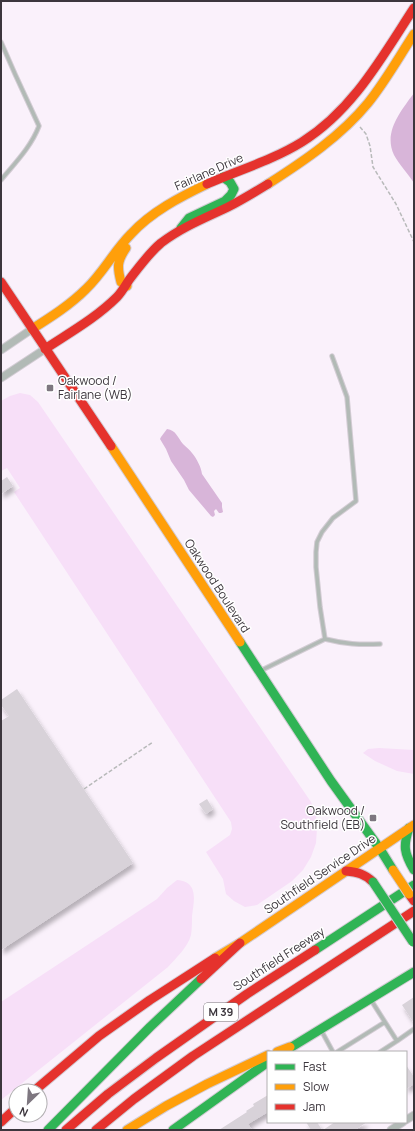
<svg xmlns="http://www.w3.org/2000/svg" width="415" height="1131" font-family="Manrope,sans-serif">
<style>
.green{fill:#f7dff8}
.water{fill:#d8b5d9}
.building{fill:#d8d2d9;filter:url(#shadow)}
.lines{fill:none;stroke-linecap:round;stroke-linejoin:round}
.lane-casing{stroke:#d3ccd4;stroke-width:5.5}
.street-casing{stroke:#d3ccd4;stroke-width:9}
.fast-casing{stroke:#d3ccd4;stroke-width:11}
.slow-casing{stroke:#d3ccd4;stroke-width:11}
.jam-casing{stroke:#d3ccd4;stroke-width:11}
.path{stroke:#b8baba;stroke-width:1.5;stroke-dasharray:4 2;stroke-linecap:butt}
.lane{stroke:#b2bab6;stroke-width:3.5}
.street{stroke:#b2bab6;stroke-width:7}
.fast{stroke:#30b455;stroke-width:9}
.slow{stroke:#ff9f0a;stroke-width:9}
.jam{stroke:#e5322d;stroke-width:9}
.fast-bridge-casing{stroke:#d3ccd4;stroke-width:11;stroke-linecap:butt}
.slow-bridge-casing{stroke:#d3ccd4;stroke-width:11;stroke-linecap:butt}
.fast-bridge{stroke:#30b455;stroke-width:9}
.slow-bridge{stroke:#ff9f0a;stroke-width:9}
.poi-dot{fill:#7e7780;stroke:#fff;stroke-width:1.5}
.labels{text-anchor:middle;stroke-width:3;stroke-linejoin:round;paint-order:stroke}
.shield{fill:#fff;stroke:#767277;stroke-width:1}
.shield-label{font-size:11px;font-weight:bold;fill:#3c363d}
.street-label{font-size:12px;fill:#3c363d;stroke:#fff}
.poi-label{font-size:12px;fill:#3c363d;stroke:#fff;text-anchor:start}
</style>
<defs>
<filter id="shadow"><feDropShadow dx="2.5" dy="4.5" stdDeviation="2" flood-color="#0004"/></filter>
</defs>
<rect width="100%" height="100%" fill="#faf1fb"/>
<path class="green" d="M20 393 30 395 38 402 311 802 316 815 317 828 316 843 311 857 303 870 292 881 257 905 245 907 234 901 226 894 223 879 206 852 230 835 232 829 231 822 14 492 20 488 7 468 1 471V401L10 396Z
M379 748 414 750V774L397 771 375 761 363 753 368 749Z
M177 880C199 882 194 900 192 916 192 922 192 929 191 935 188 947 176 958 168 967L1 1100V1002L157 899 167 888Z"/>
<path class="water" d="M414 93V183C408 174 399 164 394 155 383 132 401 111 414 93Z
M167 429C176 430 178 438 183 444 186 447 190 450 192 453 197 459 201 467 202 474L222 503V507L223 512 221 513H219L216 509 214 511 215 515 213 517 211 516 189 490 184 480 171 461 166 449 160 439 161 437Z"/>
<path class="building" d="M7 477 13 486 1 494V481Z
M17 689 133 863 1 950V721L9 716 1 705V700Z
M207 799 213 809 206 814 199 804Z
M414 997V1023L402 1005Z
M406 1065 414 1077V1084L406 1089Z
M268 1095V1112L248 1124 252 1130H219L247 1112 246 1111 254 1106 253 1104Z
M306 1122H317L322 1130H311Z
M335 1122H367L355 1130H323Z"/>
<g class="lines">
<defs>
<path id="lane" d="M1 42 15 74 39 126C31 147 15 163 1 180
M325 639C345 644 359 645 380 644
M260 671 325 639 320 607 316 567V552L317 542 322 532 333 518 356 501 347 397 332 356
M371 1000 397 1041 414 1029
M321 1030 333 1052
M337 1052 385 1022
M380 1052 397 1041"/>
<path id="street" d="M1 350 32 329
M1 378 45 349
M406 1120 414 1115
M391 1130 403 1122"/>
<path id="fast" d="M181 228 189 218 225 201 231 195 234 189 230 182 223 177
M240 642 331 781 380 849 393 870
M409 828C403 846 404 853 414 870
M315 950 414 885
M285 1051 414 972
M48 1130 150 1027 201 979
M173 1130 268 1062"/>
<path id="slow" d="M268 184C304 161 341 136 368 103 385 82 399 57 414 34
M126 248C117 261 117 267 121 282L127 286
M32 329C51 317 70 305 86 289 103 273 114 251 131 234 151 212 180 197 207 184
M111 446 240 642
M215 958 240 943 414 825
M277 1052 290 1047
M127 1130 166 1106 207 1084 268 1055"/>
<path id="jam" d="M207 184C239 170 273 160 302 142 353 110 382 57 414 8
M1 282 111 446
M45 349C69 333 96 318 117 297 122 292 125 286 129 280 139 267 149 253 161 243 182 227 205 218 228 207 242 200 255 192 268 184
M346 871C357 872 365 874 373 882
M409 894 414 901
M201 979 240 943
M34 1091 99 1036 150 1000 215 958
M1 1122 16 1108
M66 1130 108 1094 156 1058 247 994 315 950
M96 1130 134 1099 193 1056 414 911"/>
</defs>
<use href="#lane" class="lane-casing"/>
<use href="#street" class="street-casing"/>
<use href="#fast" class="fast-casing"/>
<use href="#slow" class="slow-casing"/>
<use href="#jam" class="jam-casing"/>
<path class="path" d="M360 127 366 134 370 146 373 167 396 204 414 242
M84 789 153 742"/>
<use href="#lane" class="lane"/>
<use href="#street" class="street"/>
<use href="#fast" class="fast"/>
<use href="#slow" class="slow"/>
<use href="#jam" class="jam"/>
<defs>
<path id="fast-bridge" d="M373 882 413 942"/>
<path id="slow-bridge" d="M393 870 409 894"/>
</defs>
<use href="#fast-bridge" class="fast-bridge-casing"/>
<use href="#slow-bridge" class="slow-bridge-casing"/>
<use href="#fast-bridge" class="fast-bridge"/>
<use href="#slow-bridge" class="slow-bridge"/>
</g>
<g class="poi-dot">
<rect x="46" y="384" width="8" height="8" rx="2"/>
<rect x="369" y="814" width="8" height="8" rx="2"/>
</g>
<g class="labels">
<rect class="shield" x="204" y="1003" width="34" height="18" rx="3"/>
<g class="shield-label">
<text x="221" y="1016">M 39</text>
</g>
<g class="street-label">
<text transform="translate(209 172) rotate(-24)" y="4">Fairlane Drive</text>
<text transform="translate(217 586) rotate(57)" y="4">Oakwood Boulevard</text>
<text transform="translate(320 874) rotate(-34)" y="4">Southfield Service Drive</text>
<text transform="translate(279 959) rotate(-33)" y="4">Southfield Freeway</text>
</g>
<g class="poi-label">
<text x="58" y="385">Oakwood /<tspan x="58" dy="14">Fairlane (WB)</tspan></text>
<text x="365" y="815" text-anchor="end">Oakwood /<tspan x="365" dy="14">Southfield (EB)</tspan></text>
</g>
</g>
<rect width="415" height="1131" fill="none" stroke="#3c363d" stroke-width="4"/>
<rect x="267" y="1051" width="140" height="72" fill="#ffffff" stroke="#b1afb1"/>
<rect x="275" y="1064" width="20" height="6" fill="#30b455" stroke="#b1afb1"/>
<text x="303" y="1071" font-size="12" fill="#3c363d">Fast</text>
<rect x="275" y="1084" width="20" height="6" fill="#ff9f0a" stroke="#b1afb1"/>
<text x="303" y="1091" font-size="12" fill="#3c363d">Slow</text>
<rect x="275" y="1104" width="20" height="6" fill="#e5322d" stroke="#b1afb1"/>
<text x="303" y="1111" font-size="12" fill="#3c363d">Jam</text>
<g transform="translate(28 1103) rotate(205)"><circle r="19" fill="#ffffff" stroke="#b1afb1"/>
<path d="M0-3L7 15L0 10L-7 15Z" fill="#7e7780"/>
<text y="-6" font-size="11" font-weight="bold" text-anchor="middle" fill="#3c363d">N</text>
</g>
</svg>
